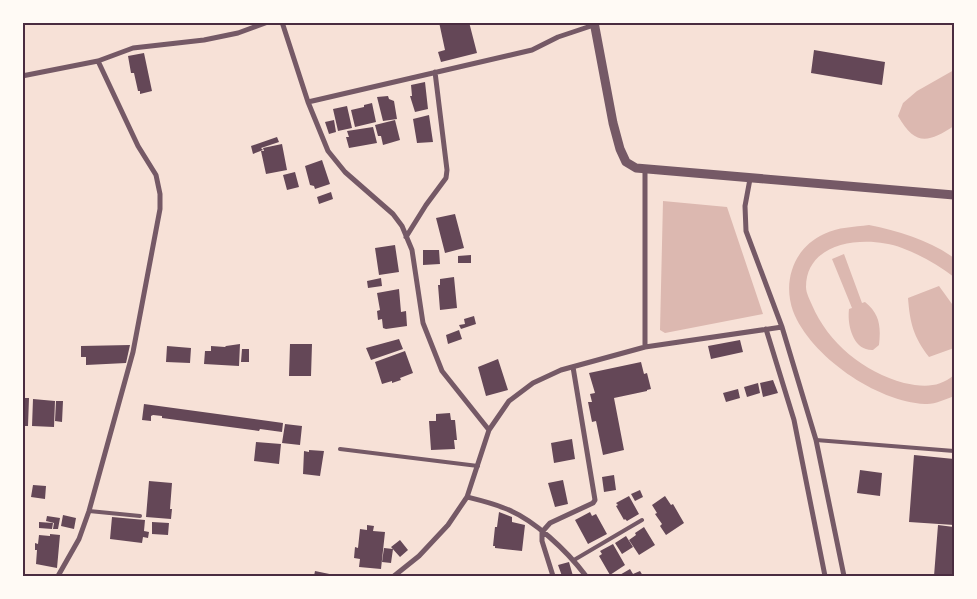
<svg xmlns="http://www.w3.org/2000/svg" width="977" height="599" font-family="Mulish,sans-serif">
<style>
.water{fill:#dcb8b0}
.building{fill:#644757}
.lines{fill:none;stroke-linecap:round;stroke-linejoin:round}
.service{stroke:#755966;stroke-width:4}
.minor{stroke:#755966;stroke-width:5}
.tertiary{stroke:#755966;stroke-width:9}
.neatline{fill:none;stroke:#4a2c40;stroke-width:2}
</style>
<rect width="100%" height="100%" fill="#f7e1d7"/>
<path class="water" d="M954 70V126C928 143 915 146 898 116L903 103 917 91Z
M663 201 727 207 763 314 665 333 660 330Z
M869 225C899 231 929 240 954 258V277C938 265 921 255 902 248 868 235 806 240 806 287 806 293 810 300 812 305 828 343 864 372 904 383 923 387 939 388 954 375V396C946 399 934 405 925 404 877 402 810 356 793 311 782 280 795 247 824 234 838 227 854 227 869 225Z
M844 254 862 303 865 302C880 314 881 327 879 345L873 350C853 351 847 325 849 309L852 308 832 259Z
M939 286 952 304 954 311V348L929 357C913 336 910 323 908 298Z"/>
<path class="building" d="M439 22H469L477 53 441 62 438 52 445 50Z
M814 50 885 62 882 85 811 73Z
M144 53 152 91 140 94V91H138L134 73H131L128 56Z
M425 82 428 109 415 112 410 96H412L411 85Z
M388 96 389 99 394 101 397 119 383 121 377 97Z
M372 103 376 122 355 127 351 110 364 107V105Z
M347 106 352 128 338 131 333 109Z
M429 115 433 142 417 143 413 119Z
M334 120 336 132 329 134 325 122Z
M395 120 400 140 383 145 381 136H378L375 125Z
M373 127 377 143 349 148 346 137H349L347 131Z
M277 137 279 142 261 148 263 150 253 154 251 146Z
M282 144 287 170 266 174 261 151H264L263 148Z
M322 160 330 184 315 189 314 186 310 185 305 166Z
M295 172 299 187 287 190 283 175Z
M331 192 333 199 319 204 317 197Z
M455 214 464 248 445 253 436 218Z
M395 245 399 272 379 275 375 248Z
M423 250H439L440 264 423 265Z
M471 255V263H458V256Z
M454 277 457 308 440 310 438 285H440V279Z
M381 278 382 286 368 288 367 281Z
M399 289 401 312 406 311 407 326 386 329 383 328 382 319 378 320 377 311 380 310 377 293Z
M474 316 476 324 461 329 459 325 465 324 464 319Z
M459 330 462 339 448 344 446 335Z
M399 339 403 349 371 360 366 348Z
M740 340 743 352 711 359 708 346Z
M240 344 239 366 204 364 205 351H211V346L225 347 226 346Z
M290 344H312L311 376H289Z
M130 345 126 363 86 365V357H81V346Z
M167 346 191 348 190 363 166 362Z
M242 349H249V362H241Z
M405 351 413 373 400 378 401 380 392 383V381L382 384 375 362Z
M498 359 508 390 486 396 478 367Z
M641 362 644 374 647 373 651 389 647 390V391L614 398 624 450 603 455 596 421 592 422 588 402H592L590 394 595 393 589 373Z
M773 380 778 393 763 397 760 383Z
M758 383 760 393 747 397 744 387Z
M738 389 740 398 726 402 723 393Z
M22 398H29L28 426H22Z
M33 399 55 401 54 427 32 426Z
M56 401H63L62 422 55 421Z
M144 404 283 423 282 432 260 429 259 431 162 418V416L153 415 151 416V421L142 420Z
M450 413 451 420H455L457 440H454L455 449 431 450 429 421H436V414Z
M285 424 302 426 300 445 282 443Z
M572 439 575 459 554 463 551 443Z
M256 442 281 444 279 464 254 461Z
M309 450 324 451 320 476 303 474 304 451 309 452Z
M914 455 954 459V525L909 522Z
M860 470 882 473 880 496 857 493Z
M614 475 616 490 604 492 602 477Z
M563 480 568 504 555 507 548 483Z
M149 481 172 483 170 509H172L171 519 146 517Z
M33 485 46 486 45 499 31 497Z
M640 490 643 497 635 501 631 494Z
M629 496 639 514 627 521 625 519 624 520 616 506 618 505 616 503Z
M665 496 671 505 673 504 684 523 666 535 660 526 662 524 655 514 657 513 652 505Z
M499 512 512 517V522L525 525 522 551 495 548V546H493L495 527H497Z
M590 512 592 516 596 514 607 534 588 544 575 520Z
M63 515 76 518 74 529 61 526Z
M47 516 60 518 58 529H53L54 523 46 521Z
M112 517 145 520 144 531 149 532 148 538 143 537 142 543 110 539Z
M39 522 53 523 52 529 39 528Z
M152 522 169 523 168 535 152 534Z
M367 525 374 526 373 531 385 532 381 569 359 567 360 559 354 558 355 547 358 548 360 529 367 530Z
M938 525 954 527V576H934Z
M644 527 655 545 639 555 629 540 636 535 635 533Z
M50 534 60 535 57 568 36 564 37 550H35V543L38 544 39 535 50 536Z
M626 536 633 547 622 554 615 543Z
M400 540 408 550 400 557 391 547Z
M613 544 625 565 610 575 599 556 602 554 600 551Z
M384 548 393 549 391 563 382 562Z
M569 562 573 576H562L558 565Z
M630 569 633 574 640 571 643 576H618Z
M315 571 339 576H314Z"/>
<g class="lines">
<path class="service" d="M816 440 954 451
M340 449 478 466
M89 511 140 516
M574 560 642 520"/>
<path class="minor" d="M282 22 308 102 328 151 345 172 393 214 402 226 412 250 423 323 442 371 489 430
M22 76 98 61 133 48 204 40 238 33 268 22
M308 102 532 50 558 37 594 25
M406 237 426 205 446 178 447 170 435 72
M782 327 816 440 844 576
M766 329 794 420 825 576
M645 347V170
M467 497C479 500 492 503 504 508 534 519 567 551 586 576
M58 576 79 539 89 511 133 352 160 209V194L156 175 138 146 98 61
M394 576 419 556 448 525 467 497 489 430 509 401 533 383 561 370 645 347 782 327 746 231 745 206 750 179
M553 576 542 541V532L550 523 593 503 595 500 573 367"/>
<path class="tertiary" d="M594 22 613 123 620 149 626 162 636 168 954 195"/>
</g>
<rect width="977" height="599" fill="none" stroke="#fffaf5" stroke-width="48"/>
<rect x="24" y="24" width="929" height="551" class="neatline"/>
</svg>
